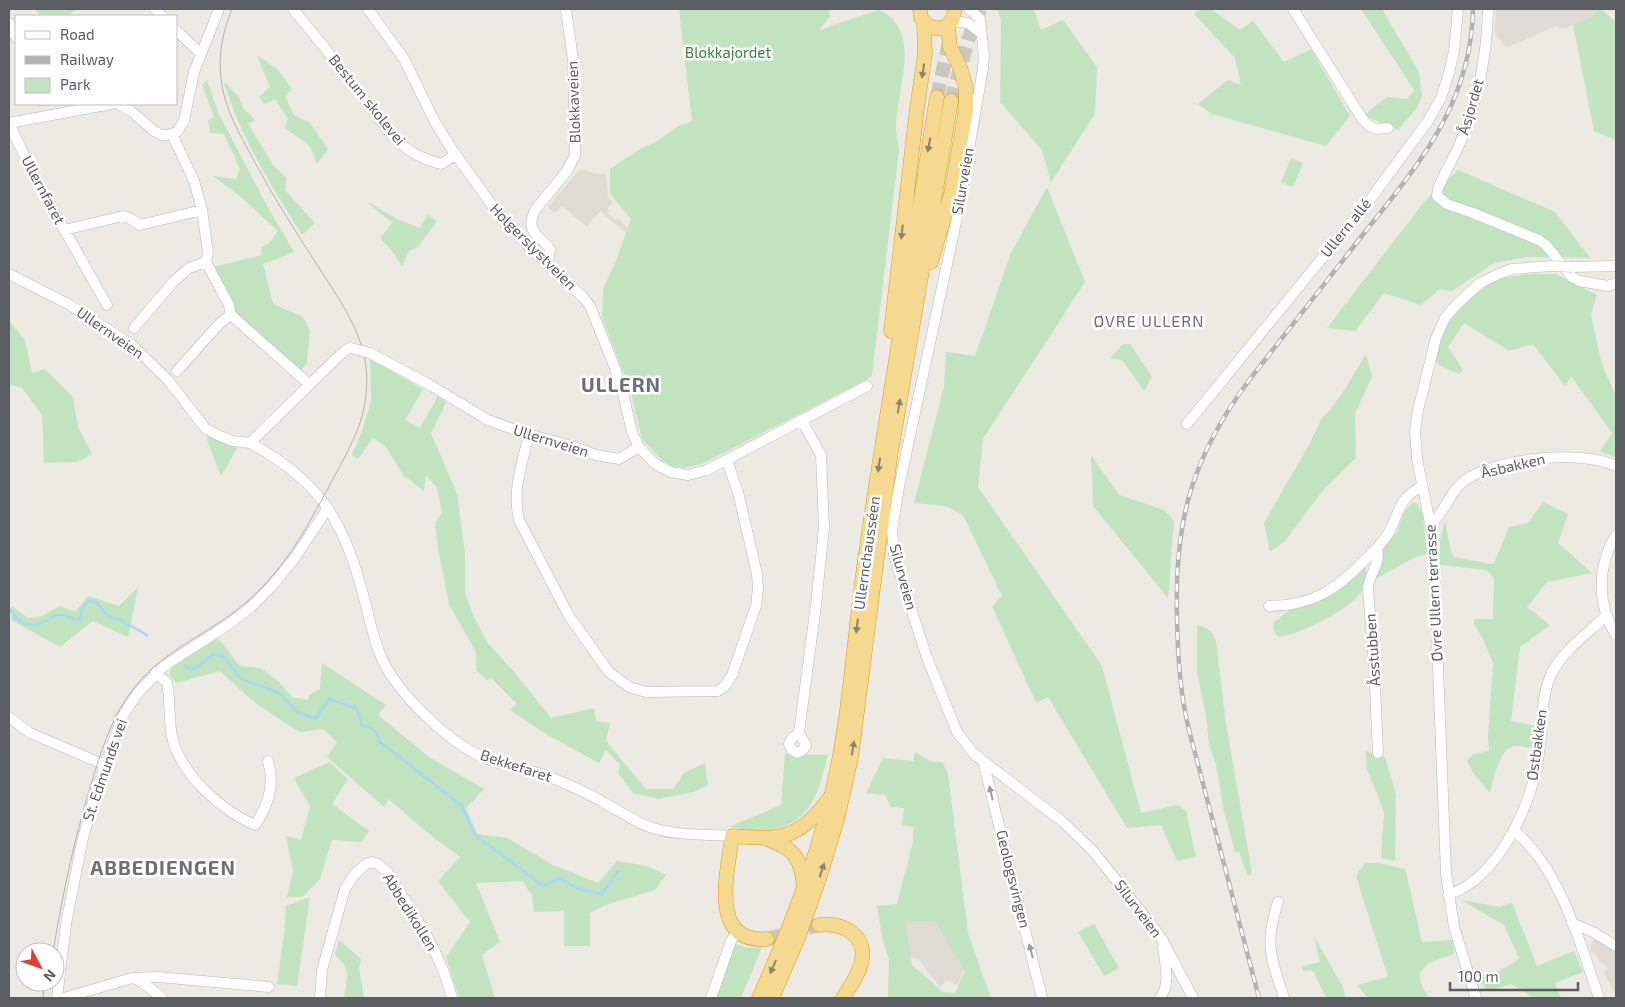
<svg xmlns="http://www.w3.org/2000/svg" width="1625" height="1007" font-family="'Exo 2',sans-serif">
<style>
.education{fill:#dfdbd3}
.green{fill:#c1e3c0;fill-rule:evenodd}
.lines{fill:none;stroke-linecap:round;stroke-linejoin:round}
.stream{stroke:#a5d7f9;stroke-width:2.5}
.highway-tunnel{stroke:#c8c7c2;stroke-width:14;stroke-dasharray:14 7;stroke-linecap:butt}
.minor-casing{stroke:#b5b8bc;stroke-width:11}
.highway-casing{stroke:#e0980e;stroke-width:15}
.minor{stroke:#fff;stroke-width:10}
.highway{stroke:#f6d990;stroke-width:14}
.tram{stroke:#b1b2b2;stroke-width:1}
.rail-casing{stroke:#b1b2b2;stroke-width:4.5}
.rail{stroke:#fff;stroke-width:2.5;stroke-dasharray:8;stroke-linecap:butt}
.minor-bridge-casing{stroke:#b5b8bc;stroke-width:11;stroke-linecap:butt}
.minor-bridge{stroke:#fff;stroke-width:10}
.oneway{fill:#898370}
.oneway2{fill:#9c9ea1}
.labels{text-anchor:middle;stroke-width:5;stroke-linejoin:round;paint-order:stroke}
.park-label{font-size:15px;fill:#3a813b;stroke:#fff}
.street-label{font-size:15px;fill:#5a5e62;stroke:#fff}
.neighbourhood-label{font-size:16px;letter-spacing:1px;fill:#6c7074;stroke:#fff}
.district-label{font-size:20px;font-weight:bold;letter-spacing:1px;fill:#6c7074;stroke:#fff}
</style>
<rect width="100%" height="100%" fill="#eceae2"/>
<path class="education" d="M1496 9H1601L1589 18 1573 25 1564 29 1556 26 1508 47 1504 46 1495 33Z
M580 169 593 173 606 174 608 197 613 202 607 208 609 210 607 213 616 220 618 218 628 228 625 232 600 211 587 227 562 206 555 213 548 207Z
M883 912 955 924 967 965 957 985 947 980 940 987 919 960 905 954Z
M1594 940H1596L1616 951V996L1604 973 1608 968 1598 960 1597 956 1590 950 1591 945Z"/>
<path class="green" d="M34 9H77L68 16H42Z
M679 9H828L830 16 819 31 828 27 879 10C924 31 896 89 896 127 896 134 898 142 899 150L872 375 866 380 702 464 684 468 672 466 662 460 642 439 630 389 602 318 603 289 616 261 631 219 610 194V169L640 149 656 142 678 126 692 121Z
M997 9H1034L1041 30 1063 20 1097 67 1095 114 1051 182 1042 150 1000 102 1001 20Z
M1200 9H1211L1240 30 1253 21 1284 62 1311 49 1350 116 1326 146 1212 114 1198 104 1228 80 1241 85 1235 58 1194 14Z
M1361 9H1382L1419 72 1422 96 1417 108 1398 130 1364 115 1387 97 1407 99 1414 90Z
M1601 9 1616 22V140L1594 131 1573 25 1589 18Z
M257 55 277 69 292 89 285 97 294 115 310 123 328 149 317 164 310 146 285 128 288 119 275 99 264 104 259 97 270 87Z
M207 80 219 114 267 206 294 252 263 264 273 304 303 317 310 330 307 363 301 370 240 320 213 267 262 255 261 247 268 244 278 231 241 197 213 176 236 179 240 169 224 134 210 133 208 120 214 117 202 85Z
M224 82 239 97 243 108 255 120 248 124 274 166 287 178 285 190 315 223 302 235C272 187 240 137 224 82Z
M1291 158 1303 163 1293 187 1281 182Z
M1458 170 1555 212 1590 258 1528 257 1494 263 1452 291 1440 289 1421 305 1384 293 1355 331 1327 328 1424 202Z
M1047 187 1085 282 983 439 978 487 1102 666 1141 813 1178 805 1186 811 1196 857 1177 861 1161 825 1127 828 1048 697 1036 703 992 606 1002 596 963 515 946 506 914 503 944 387 946 352 975 356 1011 253Z
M366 201 399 220 420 228 428 215 437 221 418 247 409 251 402 266 392 251 380 238 392 223Z
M1528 274H1556L1597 295 1591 314 1601 362 1616 396V458L1600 451 1612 433 1571 376 1565 386 1533 344 1509 351 1464 323 1448 347 1463 370 1459 374 1439 365 1435 358 1438 338 1450 319 1469 299 1497 279Z
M9 321 25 340 32 373 45 369 73 397 78 427 92 454 77 462 44 463 42 415 22 388 9 384Z
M1123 344H1130L1152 377 1144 391 1122 360 1110 358Z
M1366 354 1372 376 1355 414 1356 458 1325 488 1284 542 1270 552 1264 523 1310 443 1322 418 1330 410 1345 389Z
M370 359 423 389 405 420 420 428 438 396 446 403 431 433 457 494 465 553V594L475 619 487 642 515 673 551 718 594 708 596 721 610 723 606 741 646 789H673L684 773 705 763 708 785 693 792 659 799 633 793 618 773 620 765 606 750 599 763 546 734 510 710 517 704 491 678 487 680 476 670V652L449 604 438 549 435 523 442 513 437 488 426 475 424 491 403 475 386 447 373 438 358 459 352 455 363 429 371 401Z
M208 436 237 448 221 476 207 440Z
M1091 455 1119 495 1164 510 1174 521 1168 598 1093 506Z
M1413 502 1417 503 1423 516 1427 554 1415 557 1372 581 1384 547 1397 532 1405 511Z
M1543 502 1568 514 1558 543 1592 573 1547 582 1527 607 1550 625 1520 647 1511 721 1536 726V748C1529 748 1522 746 1516 746 1499 746 1493 781 1490 793L1474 774 1467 761 1473 754 1489 751 1488 737 1493 663 1483 639 1474 624V619H1493L1494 578 1487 570 1440 565V541L1445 521 1451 552 1454 557 1491 564 1494 563 1509 527 1528 523Z
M1366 566V585C1354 609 1304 632 1280 637 1274 635 1272 628 1274 622 1280 619 1283 614 1289 611 1297 607 1307 606 1316 602 1336 594 1351 580 1366 566Z
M138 587 128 637 93 621 60 647 11 620 12 606 28 618 42 616 60 606 75 612 88 596 119 606Z
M1197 625C1208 628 1212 630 1216 641L1225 717 1252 873 1250 876 1247 874 1239 852H1235L1224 811 1216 765 1209 745 1206 716 1197 672Z
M218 638 240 666 261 668 278 681 292 697 308 700 309 695 320 689 322 663 386 705 378 715 429 757 484 789 466 808 477 834 507 838 553 865 598 883 617 861 647 866 666 875 655 890 605 905 590 913V946H564V911L534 912 532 895 522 881 476 883 500 942 482 955 495 998H459L446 957 470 922 438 881 460 857 424 830 389 799 384 807 327 757 337 742 323 729 299 732 254 702 220 671 176 683 169 674 173 666Z
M1366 751 1385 757 1396 795 1395 861 1381 858 1384 812 1367 769Z
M915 752 930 761 943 763 948 774 968 933 991 998 888 997 889 960 882 936 877 906 897 904 913 842V827L902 825 904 808 891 807 885 795 866 793 883 758 913 761ZM905 921H935L965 971 955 993 943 992 912 965Z
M785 754 828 755C818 792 811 826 767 830 755 832 741 828 729 827L781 805Z
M329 762 348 779 332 804 369 831 362 842 332 840 320 879 302 897H287L293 872 286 836 301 840 310 806 294 778Z
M1365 863H1379L1405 869 1422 942 1452 940 1454 954 1429 963 1420 972C1419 982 1423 990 1430 998H1368L1357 985 1388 977 1356 876Z
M310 897 297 986 277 984 284 934 286 906Z
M1461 900 1499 907 1512 903 1537 966 1574 951 1583 972 1555 983 1561 998H1534L1511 984 1487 992 1481 979 1511 965 1519 958 1504 925Z
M1094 924 1119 968 1104 976 1078 932Z
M1314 936 1343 987 1346 998H1326L1314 972 1311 970 1303 971 1301 967 1320 962Z
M339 940 361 959 359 968 364 998H344C347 976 352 971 335 955Z
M735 944 747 948 762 947 741 998H716Z"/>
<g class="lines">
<path class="stream" d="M9 608C17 621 29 630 44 622 49 619 53 615 58 615 67 613 72 622 80 619L83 607 88 601 96 602 108 616 121 620 147 635
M184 665 192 670 214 654 224 657 241 679 279 693 296 711 315 719 329 699 356 708 359 714 362 725C372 727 378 732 380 742L462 806 475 835 543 886 560 878 578 889 602 894 618 871"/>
<path class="highway-tunnel" d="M937 97 950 38
M951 101 968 40 980 9
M767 939 819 925"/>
<defs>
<path id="minor" d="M155 9 162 16
M293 9 328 52 393 137C410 152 419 158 441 164L456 155
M368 9 404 59 435 122 453 151 494 208 532 250 582 296 590 306 614 366 623 393 632 432 639 447 655 464 671 472 688 475 707 470 867 386
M969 9 980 19 984 56 983 68 958 213 899 487 892 530 894 555 927 658 957 732 974 754 1063 822 1093 851 1151 924 1163 941 1193 998
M1293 9 1363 120C1373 129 1374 130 1388 128
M1488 9C1487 52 1479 96 1463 136 1456 154 1446 170 1438 188L1437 196 1447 204 1473 213 1539 240 1546 245 1572 277 1579 281 1608 286 1616 283
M952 21 968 23 981 33
M9 23 16 37
M176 30 200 53
M118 104 131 111 154 131 162 135H167L177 132 184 121 194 72 219 9
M9 123 35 178 107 305
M9 123 111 104
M172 134 194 181 202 210 208 253 206 262
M64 230 123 216 131 219 140 225 202 210
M206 262 229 305 231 315 309 384
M546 262 549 256 550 249C538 234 525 232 535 210L567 171 575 155 573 60 566 9
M1573 267 1616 266
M9 274 70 305 132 345 168 380 206 429 220 436 233 441 250 443 340 355 346 350 351 348
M134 328 174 281 189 268 206 262
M370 353 430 385 488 420 524 433 572 446 596 455 619 459 639 447
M177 371 220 323 231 315
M1187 424 1372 197 1428 121 1441 98 1448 76 1454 52 1458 9
M529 435C522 463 512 491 519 520L569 616 609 672 629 687 646 692 718 691 725 686 732 675 756 606 758 589 757 574 738 492 727 461
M250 443C315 478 342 516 361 587 368 611 372 636 382 659 398 694 451 745 487 759 508 767 531 769 552 778 570 785 587 793 603 802 620 811 635 823 653 828 678 836 707 834 732 836
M1431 523C1446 512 1449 492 1464 481 1496 458 1581 449 1616 466
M1616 535C1597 566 1597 605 1616 635
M1376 549C1383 560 1368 576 1368 589L1374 664 1378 753
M1269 606C1311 606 1336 590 1364 561 1373 552 1383 543 1389 532 1401 510 1397 500 1422 486
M156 672 167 683C171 702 168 722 173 741 184 777 222 811 255 825 268 806 275 784 268 761
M9 717 30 733 105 765
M799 733 792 738 789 744 792 750 797 753 803 750 806 745 799 733 816 605 824 528 821 455 802 421
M983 761 1042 998
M1514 831C1559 866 1581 945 1599 998
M1448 895C1499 878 1533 803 1539 753 1543 728 1540 702 1550 677 1559 654 1588 633 1606 616
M1278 902C1264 945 1271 957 1284 998
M1572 923 1593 932 1616 946
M135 979 142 982 162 998
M57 998 66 924 82 842 95 795 122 717 137 694 164 666 229 624 251 607 271 587 294 559 328 508
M64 998 132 978 158 977 269 987
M320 998 322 970 345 889 354 875 366 864 372 862 378 864 388 873C414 915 440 950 452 998
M711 998 731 941 737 932
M1160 998C1171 984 1165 964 1163 947
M1476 998 1454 927 1446 873 1433 538 1417 459 1415 431 1418 410 1436 338 1445 318 1457 304 1480 283 1501 273 1512 269 1552 266"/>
<path id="highway" d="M924 22C933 31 944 30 952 21L955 9
M931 262 951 194 966 110V88L960 67 950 47 948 26
M891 331 917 108 925 54 924 22 921 18 920 9
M767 839C795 849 801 858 804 887
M819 925C843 922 869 936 861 964 858 976 849 988 843 998
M767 939C708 943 728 872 732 836 781 840 797 840 829 799
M759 998C791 926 820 853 836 775 852 700 855 622 867 546 877 475 889 405 900 335 912 255 924 176 937 97
M772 998 798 938 818 882 837 820 851 758 890 458 951 101"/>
</defs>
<use href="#minor" class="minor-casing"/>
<use href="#highway" class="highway-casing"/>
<use href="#minor" class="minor"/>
<use href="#highway" class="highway"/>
<path class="tram" d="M53 952C63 891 76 831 95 771 104 744 113 715 131 692 159 653 202 637 238 609 283 574 308 526 334 477 347 453 361 429 365 402 374 349 348 313 321 271 297 234 274 198 253 159 239 133 224 108 221 78 218 54 223 31 232 9
M43 998 44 982"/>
<defs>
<path id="rail" d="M1259 998 1189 730C1180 693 1178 658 1177 620 1174 522 1191 458 1250 379 1286 333 1322 287 1358 241 1415 168 1471 108 1473 9"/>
</defs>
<use href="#rail" class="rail-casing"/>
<use href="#rail" class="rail"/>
<defs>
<path id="minor-bridge" d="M1552 266 1573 267
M351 348 370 353"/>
</defs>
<use href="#minor-bridge" class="minor-bridge-casing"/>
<use href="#minor-bridge" class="minor-bridge"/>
</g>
<defs><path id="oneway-solid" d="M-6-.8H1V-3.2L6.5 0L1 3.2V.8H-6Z" transform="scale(1.25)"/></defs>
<g class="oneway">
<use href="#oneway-solid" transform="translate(923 71) rotate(99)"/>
<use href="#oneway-solid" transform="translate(929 145) rotate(100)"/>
<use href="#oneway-solid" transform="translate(902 232) rotate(96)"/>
<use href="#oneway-solid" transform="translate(899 406) rotate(-80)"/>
<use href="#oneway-solid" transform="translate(879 465) rotate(98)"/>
<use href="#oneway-solid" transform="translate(857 626) rotate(97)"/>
<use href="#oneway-solid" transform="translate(853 748) rotate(-81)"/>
<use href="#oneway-solid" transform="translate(822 870) rotate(-72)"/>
<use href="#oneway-solid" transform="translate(773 967) rotate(114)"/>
</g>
<g class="oneway2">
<use href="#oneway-solid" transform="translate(991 793) rotate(-104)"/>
<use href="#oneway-solid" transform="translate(1031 951) rotate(-104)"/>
</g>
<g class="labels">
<g class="park-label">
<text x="728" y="58">Blokkajordet</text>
</g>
<g class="street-label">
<text transform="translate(367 100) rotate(51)" y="5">Bestum skolevei</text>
<text transform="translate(574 102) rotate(-92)" y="5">Blokkaveien</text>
<text transform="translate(1471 107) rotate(-74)" y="5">Åsjordet</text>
<text transform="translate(963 181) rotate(-80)" y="5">Silurveien</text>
<text transform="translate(43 190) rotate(62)" y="5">Ullernfaret</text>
<text transform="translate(1346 228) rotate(-51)" y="5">Ullern allé</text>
<text transform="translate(533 247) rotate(45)" y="5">Holgerslystveien</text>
<text transform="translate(110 333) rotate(35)" y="5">Ullernveien</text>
<text transform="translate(551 441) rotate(17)" y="5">Ullernveien</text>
<text transform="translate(1513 466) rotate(-13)" y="5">Åsbakken</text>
<text transform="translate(867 553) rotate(-82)" y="5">Ullernchausséen</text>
<text transform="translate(903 577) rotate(75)" y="5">Silurveien</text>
<text transform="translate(1434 593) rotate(-93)" y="5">Øvre Ullern terrasse</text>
<text transform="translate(1373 650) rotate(-94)" y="5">Åsstubben</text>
<text transform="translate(1537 745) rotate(-82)" y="5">Østbakken</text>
<text transform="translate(516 766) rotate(18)" y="5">Bekkefaret</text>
<text transform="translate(105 770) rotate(-71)" y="5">St. Edmunds vei</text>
<text transform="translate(1013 879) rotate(76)" y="5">Geologsvingen</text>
<text transform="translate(1138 909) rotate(53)" y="5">Silurveien</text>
<text transform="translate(410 912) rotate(58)" y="5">Abbedikollen</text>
</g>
<g class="neighbourhood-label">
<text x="1149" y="327">ØVRE ULLERN</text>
</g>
<g class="district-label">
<text x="621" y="392">ULLERN</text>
<text x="163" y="875">ABBEDIENGEN</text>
</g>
</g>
<rect width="1625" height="1007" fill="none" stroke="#5a5e62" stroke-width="20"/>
<rect x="15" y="15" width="162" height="90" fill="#ffffff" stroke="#bdbfc0"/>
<rect x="25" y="31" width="25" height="8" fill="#ffffff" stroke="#bdbfc0"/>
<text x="60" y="40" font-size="15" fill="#5a5e62">Road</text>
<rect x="25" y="56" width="25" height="8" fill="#b1b2b2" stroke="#bdbfc0"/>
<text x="60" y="65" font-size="15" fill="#5a5e62">Railway</text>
<rect x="25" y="78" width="25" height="15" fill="#c1e3c0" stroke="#bdbfc0"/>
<text x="60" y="90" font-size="15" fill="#5a5e62">Park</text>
<g transform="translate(40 967) rotate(131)"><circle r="24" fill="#ffffff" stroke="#bdbfc0"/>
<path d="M0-4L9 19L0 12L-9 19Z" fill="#dd3f37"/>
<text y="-8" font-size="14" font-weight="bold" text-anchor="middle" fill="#5a5e62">N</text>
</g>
<path d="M1450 982v8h128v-8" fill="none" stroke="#5a5e62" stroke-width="2.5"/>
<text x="1458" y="982" font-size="15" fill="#5a5e62" stroke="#ffffff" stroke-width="4" paint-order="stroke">100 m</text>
</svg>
